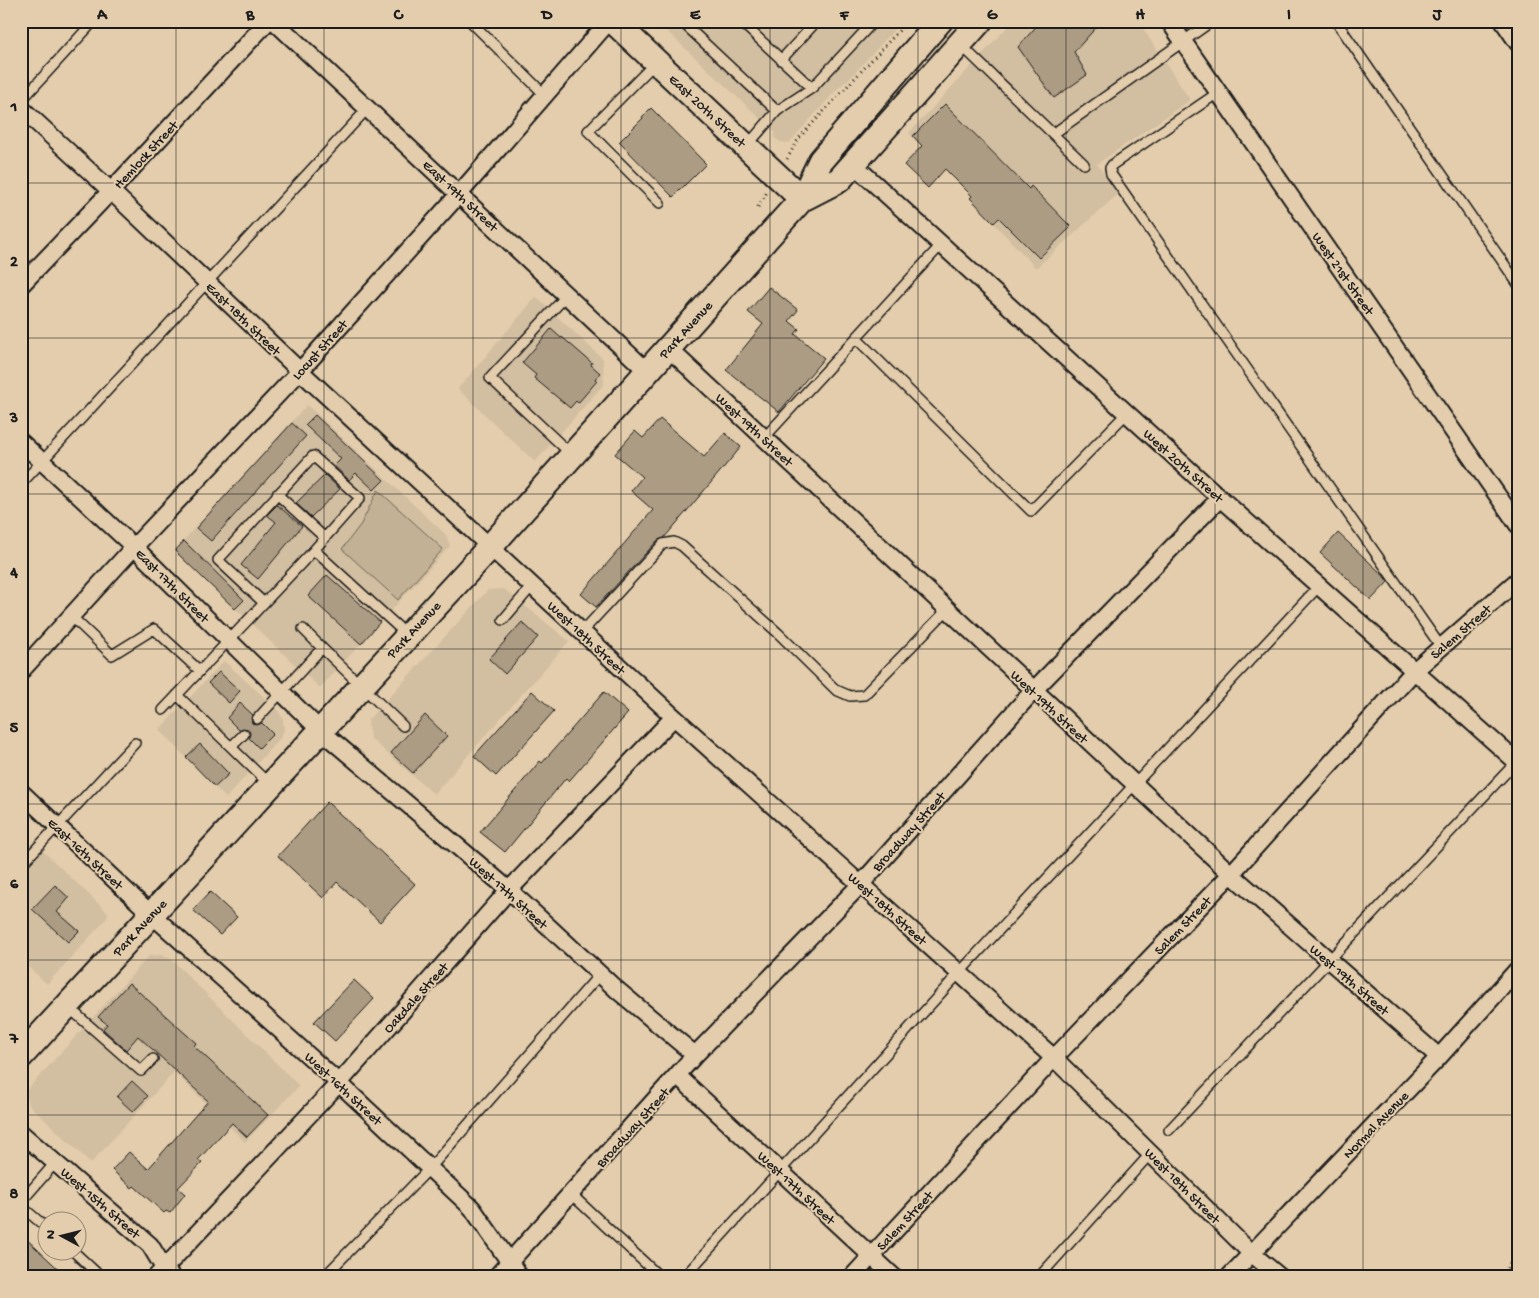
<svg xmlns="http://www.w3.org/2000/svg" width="1539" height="1298" font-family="'Gochi Hand',sans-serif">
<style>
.built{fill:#d2bea0}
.green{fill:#c2b194;stroke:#6f6658}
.building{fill:#ac9c84;stroke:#1c1c1c}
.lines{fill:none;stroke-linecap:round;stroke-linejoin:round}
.lane-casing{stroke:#1c1c1c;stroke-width:12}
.street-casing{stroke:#1c1c1c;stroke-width:20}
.secondary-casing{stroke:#1c1c1c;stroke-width:28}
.path{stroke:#1c1c1c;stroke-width:3;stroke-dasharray:1 4;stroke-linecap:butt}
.lane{stroke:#e3cdac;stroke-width:9}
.street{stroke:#e3cdac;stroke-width:16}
.secondary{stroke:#e3cdac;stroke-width:24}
.grid{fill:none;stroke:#1c1c1c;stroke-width:1;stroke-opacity:0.55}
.labels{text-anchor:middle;stroke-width:4;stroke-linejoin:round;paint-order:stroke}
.street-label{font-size:14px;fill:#1c1c1c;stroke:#e3cdac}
.neatline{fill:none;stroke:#1c1c1c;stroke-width:2}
.grid-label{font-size:16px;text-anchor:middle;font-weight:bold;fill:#1c1c1c}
</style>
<rect width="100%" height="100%" fill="#e3cdac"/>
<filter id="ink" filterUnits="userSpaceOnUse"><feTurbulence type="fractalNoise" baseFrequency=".02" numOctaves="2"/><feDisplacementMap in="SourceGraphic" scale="10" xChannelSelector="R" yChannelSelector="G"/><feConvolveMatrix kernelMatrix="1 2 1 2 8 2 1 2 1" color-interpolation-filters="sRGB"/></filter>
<g filter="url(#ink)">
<path class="built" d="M656 21H902L850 78 839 87 789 143 781 142 774 138 776 133Z
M1013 21H1138L1190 100 1097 164 1118 194 1036 268 970 198 972 196 909 133Z
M536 297 603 359 604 384 535 462 458 389Z
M307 405 446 535 450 546 320 688 174 551Z
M504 589 569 641 434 794 370 738 368 720 488 590Z
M224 661 278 710 283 719 284 730 280 738 226 798 159 730Z
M41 849 108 913 106 919 47 984 21 960V871Z
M161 955 171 959 299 1086 245 1142 174 1072 91 1163 29 1105 26 1091 149 956Z"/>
<path class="green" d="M378 490 443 549 398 600 342 549 361 524Z"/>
<path class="building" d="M1041 21H1102L1074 52 1087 75 1054 98 1018 47Z
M945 104 1029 189 1031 186 1071 227 1039 258 999 218 994 223 970 198 972 196 945 169 928 188 904 165 922 146 913 136Z
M651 108 706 164 673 197 619 142 643 118 642 117Z
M769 287 798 310 789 321 799 329 795 334 824 358 779 412 726 370 763 324 748 312Z
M551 329 561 338 562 337 592 363 591 365 600 373 595 379 597 381 578 403 576 401 570 408 534 378 536 375 522 363Z
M315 415 384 480 374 490 356 473 349 480 334 466 341 459 305 425Z
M660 419 704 457 725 433 741 447 664 538 658 540 596 607 581 594 653 510 631 491 642 477 615 454 635 431 643 438Z
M292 423 306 436 211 541 196 528Z
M325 475 340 489 311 517 296 503Z
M277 505 302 526 258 579 241 565 276 522 267 515Z
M1338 533 1382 574 1388 582 1371 600 1320 553Z
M184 541 244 600 235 609 175 551Z
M327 575 380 622 361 644 308 596Z
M522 622 538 637 505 674 489 659Z
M219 672 240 691 229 703 208 683Z
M532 691 554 711 496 776 474 756Z
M604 692 628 713 569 781 566 778 505 852 480 832 540 761 542 763Z
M240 703 253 715 251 718 252 723 256 725 262 723 273 734 259 748 249 738 250 733 248 729 243 728 239 730 227 718Z
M425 715 447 736 413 773 391 753Z
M200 744 229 774 215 787 186 757Z
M327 802 415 884 380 922 337 882 323 898 278 856Z
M55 885 69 898 57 912 79 931 68 942 32 909Z
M210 892 237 917 220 935 193 910Z
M354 980 374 999 335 1041 314 1022Z
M129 983 196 1043 194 1046 268 1115 247 1137 232 1123 198 1160 202 1163 178 1188 185 1194 170 1213 166 1211 164 1213 134 1186 132 1188 112 1170 129 1152 148 1169 208 1101 138 1036 126 1050 103 1029 107 1024 98 1017Z
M132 1081 148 1096 133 1112 117 1097Z
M21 1234 67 1277H21Z"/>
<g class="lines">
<defs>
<path id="lane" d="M470 21 545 95
M681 21 777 111
M740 21 812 88 777 111 747 146
M1336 21 1518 284
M960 44 1053 134 1212 21
M781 60 817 21
M655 63 588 131 660 203
M812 88 874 21
M1219 92 1112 165 1110 168 1111 174 1441 647
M21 101 94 21
M1053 134 1084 164
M567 295 490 378 572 455
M856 338 941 245
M764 438 856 338 1031 511 1127 413
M21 484 368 108
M277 494 325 538
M264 603 314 550
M71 616 112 655 154 629 200 671
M503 620 532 586
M303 629 322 648
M582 632 663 544 674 542 682 546 778 633 836 690 850 696 864 695 947 610
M177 695 231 747
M163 710 264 603 218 560 313 456 360 498 314 550 407 635
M257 719 322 648 403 726
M244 734 231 747 270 785
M21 865 135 743
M67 1006 141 1071 153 1059
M1169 1130 1518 760
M571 1194 660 1277
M21 1202 55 1163
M21 1206 48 1229
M72 1250 101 1277
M324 1277 430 1168 600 974
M684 1277 960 972 1319 586
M1039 1277 1151 1153"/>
<path id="street" d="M274 21 647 371
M1169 21 1518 525
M1503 21 1518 43
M21 108 111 191 300 371 674 717 1054 1058 1251 1253 1280 1277
M853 164 1220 498 1518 763
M21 285 111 191 268 21
M668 348 1231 874 1439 1057
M21 442 134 547 321 731 509 890 616 989 695 1055
M21 671 134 547 300 371 460 193 609 21
M21 792 151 914 339 1083 472 1208 520 1277
M678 1076 894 1277
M21 1133 150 1245 164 1268 172 1277
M156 1277 339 1083 509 890 674 717
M496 1277 695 1055 861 884 1033 691 1220 498
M852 1277 1054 1058 1231 874 1414 671 1518 580
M1229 1277 1439 1057 1518 969"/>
<path id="secondary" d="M613 21 802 199
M802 199 839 180 980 21
M21 1056 490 547 802 199 821 160 940 21"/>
</defs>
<use href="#lane" class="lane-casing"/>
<use href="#street" class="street-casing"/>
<use href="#secondary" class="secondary-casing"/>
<path class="path" d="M787 159 799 138 908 21
M758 207 767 192
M1502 1277 1518 1249"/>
<use href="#lane" class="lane"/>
<use href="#street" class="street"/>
<use href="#secondary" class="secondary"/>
</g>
</g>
<path class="grid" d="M176 21V1277M324 21V1277M473 21V1277M621 21V1277M770 21V1277M918 21V1277M1066 21V1277M1215 21V1277M1363 21V1277M21 183H1518M21 338H1518M21 494H1518M21 649H1518M21 804H1518M21 960H1518M21 1115H1518"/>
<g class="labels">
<g class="street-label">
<text transform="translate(708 110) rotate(43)" y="5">East 20th Street</text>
<text transform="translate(145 154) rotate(-47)" y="5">Hemlock Street</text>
<text transform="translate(461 195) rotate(43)" y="5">East 19th Street</text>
<text transform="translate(1344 273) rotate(55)" y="5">West 21st Street</text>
<text transform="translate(244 318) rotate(44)" y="5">East 18th Street</text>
<text transform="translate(685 329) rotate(-48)" y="5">Park Avenue</text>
<text transform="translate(319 349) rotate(-48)" y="5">Locust Street</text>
<text transform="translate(755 429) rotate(43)" y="5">West 19th Street</text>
<text transform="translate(1184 465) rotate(42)" y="5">West 20th Street</text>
<text transform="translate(173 585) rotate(45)" y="5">East 17th Street</text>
<text transform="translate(413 629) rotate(-47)" y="5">Park Avenue</text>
<text transform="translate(1460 631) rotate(-41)" y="5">Salem Street</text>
<text transform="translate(587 637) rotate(43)" y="5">West 18th Street</text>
<text transform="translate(1050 706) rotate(43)" y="5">West 19th Street</text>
<text transform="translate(908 831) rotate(-48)" y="5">Broadway Street</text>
<text transform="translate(86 853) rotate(43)" y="5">East 16th Street</text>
<text transform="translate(509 892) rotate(42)" y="5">West 17th Street</text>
<text transform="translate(888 908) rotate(42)" y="5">West 18th Street</text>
<text transform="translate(1182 925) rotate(-46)" y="5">Salem Street</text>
<text transform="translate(139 927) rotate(-47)" y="5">Park Avenue</text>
<text transform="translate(1350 979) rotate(41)" y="5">West 19th Street</text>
<text transform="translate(415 997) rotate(-48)" y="5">Oakdale Street</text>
<text transform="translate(344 1088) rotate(43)" y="5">West 16th Street</text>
<text transform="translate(1375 1124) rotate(-46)" y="5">Normal Avenue</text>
<text transform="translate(632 1127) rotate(-48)" y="5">Broadway Street</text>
<text transform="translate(1183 1185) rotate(45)" y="5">West 18th Street</text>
<text transform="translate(797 1187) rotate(43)" y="5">West 17th Street</text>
<text transform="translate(101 1202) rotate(41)" y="5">West 15th Street</text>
<text transform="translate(904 1220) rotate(-47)" y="5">Salem Street</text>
</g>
</g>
<rect width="1539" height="1298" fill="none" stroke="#e3cdac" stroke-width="55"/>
<g transform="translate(62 1236) rotate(277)"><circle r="24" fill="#e3cdac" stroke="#938672"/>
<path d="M0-4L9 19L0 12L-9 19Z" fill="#1c1c1c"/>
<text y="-8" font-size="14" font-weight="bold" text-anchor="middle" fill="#1c1c1c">N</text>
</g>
<rect x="28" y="28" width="1484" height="1242" class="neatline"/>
<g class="grid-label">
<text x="102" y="19">A</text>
<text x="250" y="19">B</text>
<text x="398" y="19">C</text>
<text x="547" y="19">D</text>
<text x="695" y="19">E</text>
<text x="844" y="19">F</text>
<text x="992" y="19">G</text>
<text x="1140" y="19">H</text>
<text x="1289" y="19">I</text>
<text x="1437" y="19">J</text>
<text x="14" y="111">1</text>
<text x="14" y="266">2</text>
<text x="14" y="422">3</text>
<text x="14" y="577">4</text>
<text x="14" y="732">5</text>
<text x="14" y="888">6</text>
<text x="14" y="1043">7</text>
<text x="14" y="1198">8</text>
</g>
</svg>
